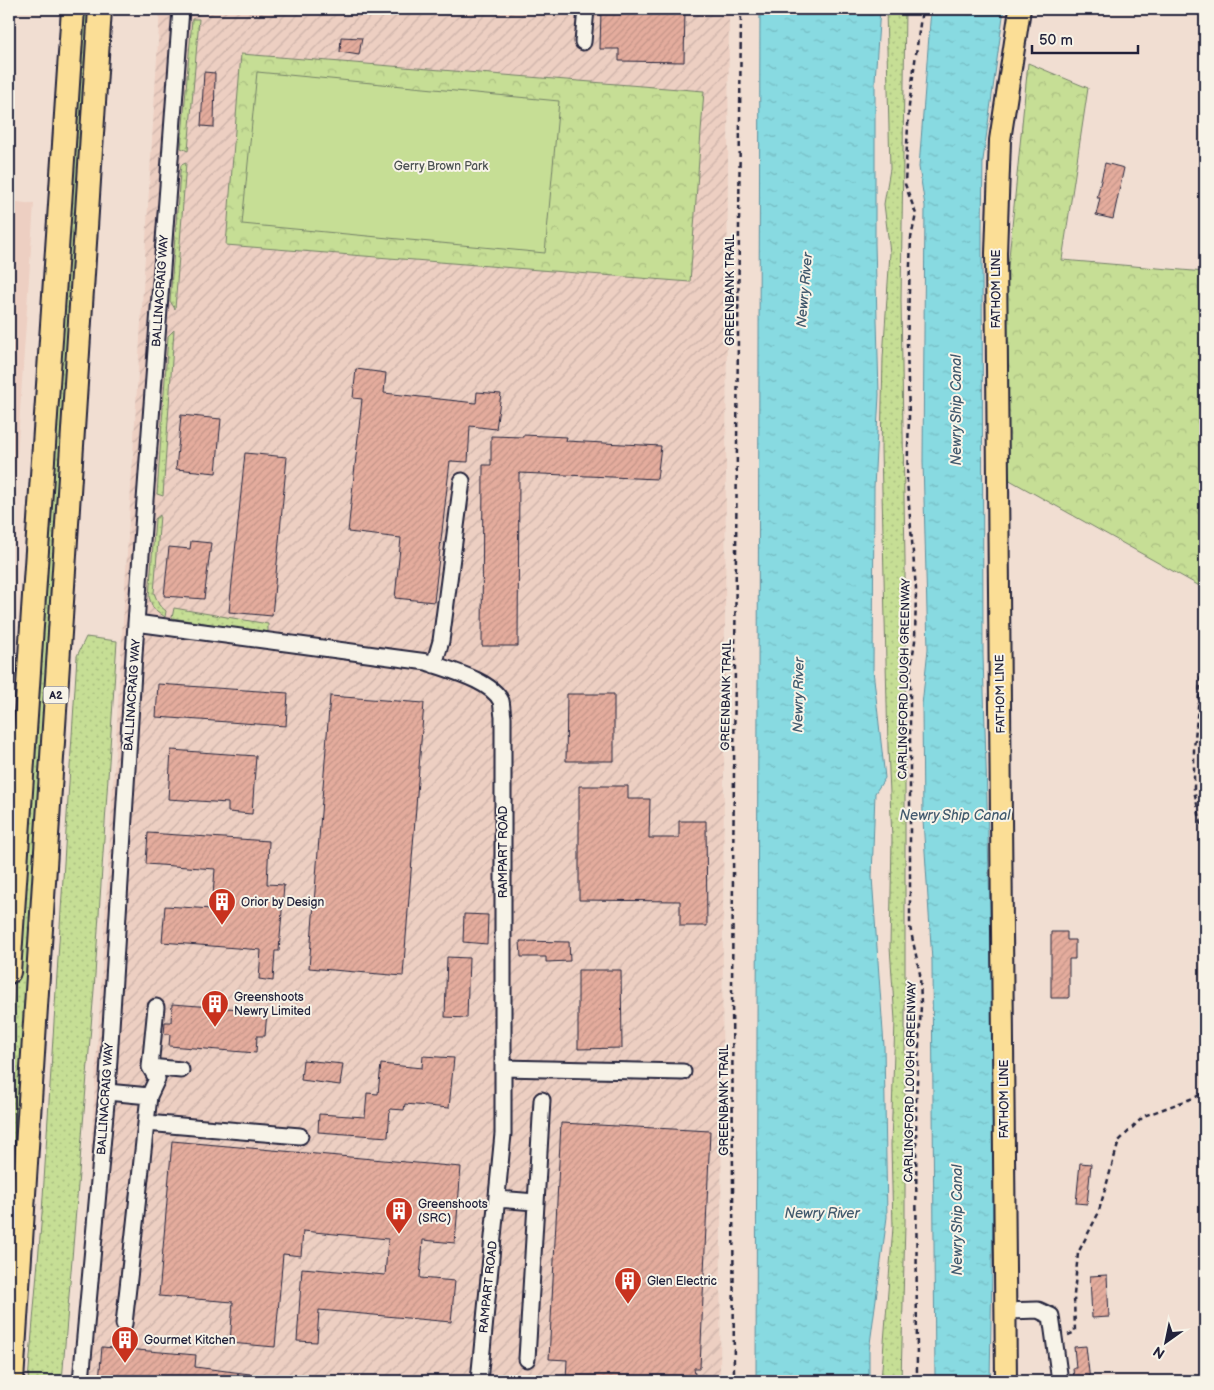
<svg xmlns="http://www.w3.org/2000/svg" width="1214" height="1390" font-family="'Balsamiq Sans',sans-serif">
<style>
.built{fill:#edcfc2}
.industrial{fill:url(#industrial-furrows)}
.grass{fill:url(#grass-dots);stroke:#748068}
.forest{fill:url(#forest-crowns);stroke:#748068}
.pitch{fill:#c6de95;stroke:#748068}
.water{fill:url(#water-ripples);stroke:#5f909f}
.building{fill:url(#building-hatch);stroke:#22223b}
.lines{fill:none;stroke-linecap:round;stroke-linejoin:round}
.minor-casing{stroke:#22223b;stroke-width:19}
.major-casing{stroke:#22223b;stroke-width:24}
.highway-casing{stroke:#22223b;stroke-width:26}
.path{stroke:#22223b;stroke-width:2.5;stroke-dasharray:5 4;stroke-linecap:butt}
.minor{stroke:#f7f3e8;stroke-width:15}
.major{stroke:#fbde96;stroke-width:20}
.highway{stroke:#fbde96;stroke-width:22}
.labels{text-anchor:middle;stroke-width:4;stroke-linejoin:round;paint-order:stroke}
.shield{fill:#f7f3e8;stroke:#62616f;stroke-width:1}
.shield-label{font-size:11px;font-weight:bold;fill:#22223b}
.park-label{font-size:12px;fill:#4b5152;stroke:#f7f3e8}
.street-label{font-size:12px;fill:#22223b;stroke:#f7f3e8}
.poi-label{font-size:12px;fill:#22223b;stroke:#f7f3e8;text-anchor:start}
.water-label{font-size:14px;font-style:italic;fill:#41596d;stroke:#f7f3e8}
</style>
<defs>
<pattern id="industrial-furrows" width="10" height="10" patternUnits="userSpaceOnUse" patternTransform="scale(1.25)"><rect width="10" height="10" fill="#edcfc2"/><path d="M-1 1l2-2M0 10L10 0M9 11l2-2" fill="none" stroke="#cbb1a8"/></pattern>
<pattern id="grass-dots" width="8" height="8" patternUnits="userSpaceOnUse" patternTransform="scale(1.25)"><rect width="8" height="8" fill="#c6de95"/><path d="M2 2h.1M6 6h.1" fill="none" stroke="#aabe81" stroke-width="1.8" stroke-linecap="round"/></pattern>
<pattern id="forest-crowns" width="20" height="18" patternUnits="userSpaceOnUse" patternTransform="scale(1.25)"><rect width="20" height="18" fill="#c6de95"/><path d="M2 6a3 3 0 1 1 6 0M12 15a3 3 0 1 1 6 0" fill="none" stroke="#aabe81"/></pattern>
<pattern id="water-ripples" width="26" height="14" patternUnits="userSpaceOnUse" patternTransform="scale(1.25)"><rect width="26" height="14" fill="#88dae1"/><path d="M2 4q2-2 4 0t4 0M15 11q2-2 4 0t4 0" fill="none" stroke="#75bbc2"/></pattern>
<pattern id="building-hatch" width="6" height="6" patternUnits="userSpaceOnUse" patternTransform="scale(1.25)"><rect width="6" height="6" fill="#e4ac9d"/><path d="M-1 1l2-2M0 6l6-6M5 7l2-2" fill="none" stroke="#c39488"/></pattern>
</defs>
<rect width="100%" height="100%" fill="#f1ded2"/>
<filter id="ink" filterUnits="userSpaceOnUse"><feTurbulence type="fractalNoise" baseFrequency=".02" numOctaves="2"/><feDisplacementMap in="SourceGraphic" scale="10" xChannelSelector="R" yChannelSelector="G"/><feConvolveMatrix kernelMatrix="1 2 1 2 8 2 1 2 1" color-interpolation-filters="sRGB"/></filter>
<g filter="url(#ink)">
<path class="built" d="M9 201 34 204 15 485 9 484Z"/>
<path class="industrial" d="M160 9H729L720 1381H77Z"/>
<path class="grass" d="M81 9H94L9 1275V1074Z
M886 9H905L901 300 905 562V1223L901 1381H881L893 1227 891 1145 895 1020 890 947 892 839 888 747 881 449 883 358 890 253 884 204 890 169Z
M192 19H199L188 151 181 148Z
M186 163 175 309 170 301 180 173 181 165Z
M174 330 163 496 157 494 168 336Z
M160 515 154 593 159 605 166 611 165 617 153 608 149 597 155 519Z
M174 608 268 624V633L172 618Z
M86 637 117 641 94 990 62 1381H28L42 1213 77 656Z"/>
<path class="forest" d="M241 54 704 91 690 282 226 245Z
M1028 63 1088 88 1062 260 1205 272V589L1006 478V288Z"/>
<path class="pitch" d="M257 72 559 101 545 253 242 224Z"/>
<path class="water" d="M760 9H880L875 80V244L879 395 874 487 873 670 885 778 875 793 872 877 884 1046 887 1217 869 1351V1381H756Z
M931 9H1004L983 160 982 228 983 654 995 1095 990 1381H935L932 961 923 820 922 705 928 649 923 461 925 206 919 167Z"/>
<path class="building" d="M601 9H685L684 62 619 61V49H600Z
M341 37 362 38 359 55 340 52Z
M204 72 215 73 214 127 201 126Z
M1105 163 1124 168 1113 219 1096 215 1100 198H1097Z
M356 369 386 373 384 393 476 403 477 392 501 394 496 429 470 426 468 462 450 461 434 602 395 598 401 538 348 532 362 399 353 398Z
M181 415 221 419 216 473 176 469Z
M523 435 567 437 566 441 661 446 657 479 519 473 518 646H482L483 465H491V436L523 437Z
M245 453 287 457 272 616 229 612Z
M191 541 211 543 204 599 164 596 169 547 190 549Z
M158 684 288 693 286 726 156 717Z
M567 694H614V761H566Z
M330 696 424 703 403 976 309 968Z
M171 750 256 756 252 814 228 812V803L168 799Z
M579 786H628V799H650L649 838H679V821H706L707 926H680V901L579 900Z
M148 833 269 841 267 884 284 885 279 951H275L273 981 259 979 261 950 162 942 165 906 212 909 215 869 146 864Z
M464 914 488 915 487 944 463 942Z
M1051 932H1067V940H1075V959H1069V998H1051Z
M520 941 569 942 570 961 546 962V957H521Z
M447 957 469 958 467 1018 445 1017Z
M578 970H621L622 1048 578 1049Z
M172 1004 267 1011 265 1036H257L256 1053 169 1046 170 1034H164L165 1022H171Z
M423 1056 454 1058 449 1108 405 1104 404 1110 390 1109 388 1137 318 1132 319 1114 365 1117 367 1093 378 1094 381 1064 422 1068Z
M303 1060 343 1064 340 1085 301 1080Z
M561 1123 710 1131 700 1368H694L696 1381H566L567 1360 549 1359Z
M172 1141 461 1167 455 1243 423 1240 420 1278 455 1281 451 1322 319 1310 317 1342 297 1341 302 1268 385 1275 388 1239 303 1231 301 1256 283 1254 275 1347 230 1343 233 1302 159 1296Z
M1080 1163 1091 1164 1087 1204 1076 1203Z
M1107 1275 1109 1317 1092 1318 1090 1276Z
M1086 1346 1090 1381H1074L1073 1368H1076L1074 1347Z
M102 1347 196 1355 195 1367 250 1374 249 1381H99Z"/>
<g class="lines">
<defs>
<path id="minor" d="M583 42 586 9
M136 623 427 662C448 670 491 680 501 701 502 705 502 712 503 717V1134L479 1381
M434 665 441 641 462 481
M150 1067 181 1070
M503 1068 683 1072
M107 1092 149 1096 124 1324
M149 1096 157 1079 150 1067 156 1007
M146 1123 300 1136
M497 1199 535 1202
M1006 1311 1038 1310 1051 1316 1060 1381
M527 1359 542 1100
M81 1381 107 1092 136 623 181 9"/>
<path id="major" d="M1006 1381 996 253 1000 140 1020 9"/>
<path id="highway" d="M9 972 73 9
M12 1381 100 9"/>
</defs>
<use href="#minor" class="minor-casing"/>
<use href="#major" class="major-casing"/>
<use href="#highway" class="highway-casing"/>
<path class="path" d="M1205 558 1201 574 1205 588
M1205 632 1194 749V790L1202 828 1205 831
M1068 1335 1075 1332 1074 1295 1078 1253 1098 1214 1119 1141 1144 1116 1196 1097 1205 1090
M734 1381 732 986 741 9
M917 1381 916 1102 921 1005 920 974 910 927V688L911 666 915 641 916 589 907 481 909 417 907 344 911 238 916 214 905 184 909 106 922 9"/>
<use href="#minor" class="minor"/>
<use href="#major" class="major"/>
<use href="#highway" class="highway"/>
</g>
</g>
<defs>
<symbol id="building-pin" viewBox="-11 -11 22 30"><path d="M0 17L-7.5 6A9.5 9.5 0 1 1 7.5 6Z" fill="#c8321e" stroke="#f7f3e8"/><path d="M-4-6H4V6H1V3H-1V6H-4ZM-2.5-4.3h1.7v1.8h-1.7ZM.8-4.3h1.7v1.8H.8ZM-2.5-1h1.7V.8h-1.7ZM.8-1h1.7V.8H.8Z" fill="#fff"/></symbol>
</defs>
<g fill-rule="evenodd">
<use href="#building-pin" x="206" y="886" width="32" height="43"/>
<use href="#building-pin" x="199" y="988" width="32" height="43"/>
<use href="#building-pin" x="383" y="1195" width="32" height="43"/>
<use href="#building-pin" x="612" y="1265" width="32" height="43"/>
<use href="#building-pin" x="109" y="1324" width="32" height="43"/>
</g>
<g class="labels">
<rect class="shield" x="43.5" y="686.5" width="25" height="17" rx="4"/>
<g class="shield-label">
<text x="56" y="699">A2</text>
</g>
<g class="park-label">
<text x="441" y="170">Gerry Brown Park</text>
</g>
<g class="street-label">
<text transform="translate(996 289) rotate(-90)" y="4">FATHOM LINE</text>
<text transform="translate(730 290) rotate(-90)" y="4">GREENBANK TRAIL</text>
<text transform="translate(160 291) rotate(-86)" y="4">BALLINACRAIG WAY</text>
<text transform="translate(904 679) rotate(-89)" y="4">CARLINGFORD LOUGH GREENWAY</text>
<text transform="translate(1000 694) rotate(-91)" y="4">FATHOM LINE</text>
<text transform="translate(132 695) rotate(-86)" y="4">BALLINACRAIG WAY</text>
<text transform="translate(726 695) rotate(-89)" y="4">GREENBANK TRAIL</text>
<text transform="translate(503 852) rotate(-90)" y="4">RAMPART ROAD</text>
<text transform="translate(910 1082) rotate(-89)" y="4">CARLINGFORD LOUGH GREENWAY</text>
<text transform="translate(105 1099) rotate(-86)" y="4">BALLINACRAIG WAY</text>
<text transform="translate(1004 1099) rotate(-90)" y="4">FATHOM LINE</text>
<text transform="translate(724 1100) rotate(-90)" y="4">GREENBANK TRAIL</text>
<text transform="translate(488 1287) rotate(-84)" y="4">RAMPART ROAD</text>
</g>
<g class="poi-label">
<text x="241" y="906">Orior by Design</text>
<text x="234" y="1001">Greenshoots<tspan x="234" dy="14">Newry Limited</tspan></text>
<text x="418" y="1208">Greenshoots<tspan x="418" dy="14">(SRC)</tspan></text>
<text x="647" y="1285">Glen Electric</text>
<text x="144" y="1344">Gourmet Kitchen</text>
</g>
<g class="water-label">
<text transform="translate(804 290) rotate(-85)" y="5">Newry River</text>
<text transform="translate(956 410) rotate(-90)" y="5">Newry Ship Canal</text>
<text transform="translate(798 695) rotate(-89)" y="5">Newry River</text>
<text x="955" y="820">Newry Ship Canal</text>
<text x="822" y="1218">Newry River</text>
<text transform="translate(957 1220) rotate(-90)" y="5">Newry Ship Canal</text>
</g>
</g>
<rect width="1214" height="1390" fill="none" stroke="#f7f3e8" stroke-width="30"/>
<rect x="15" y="15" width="1184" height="1360" fill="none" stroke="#22223b" stroke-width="2" filter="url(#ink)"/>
<g transform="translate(1166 1342) rotate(213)" stroke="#f7f3e8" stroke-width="4" paint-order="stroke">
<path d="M0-4L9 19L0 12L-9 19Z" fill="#22223b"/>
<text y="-8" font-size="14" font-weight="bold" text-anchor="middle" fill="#22223b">N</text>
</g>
<path d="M1032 45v8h106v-8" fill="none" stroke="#22223b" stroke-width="2.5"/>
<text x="1039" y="45" font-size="15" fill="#22223b" stroke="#f7f3e8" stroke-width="4" paint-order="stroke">50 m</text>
</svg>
